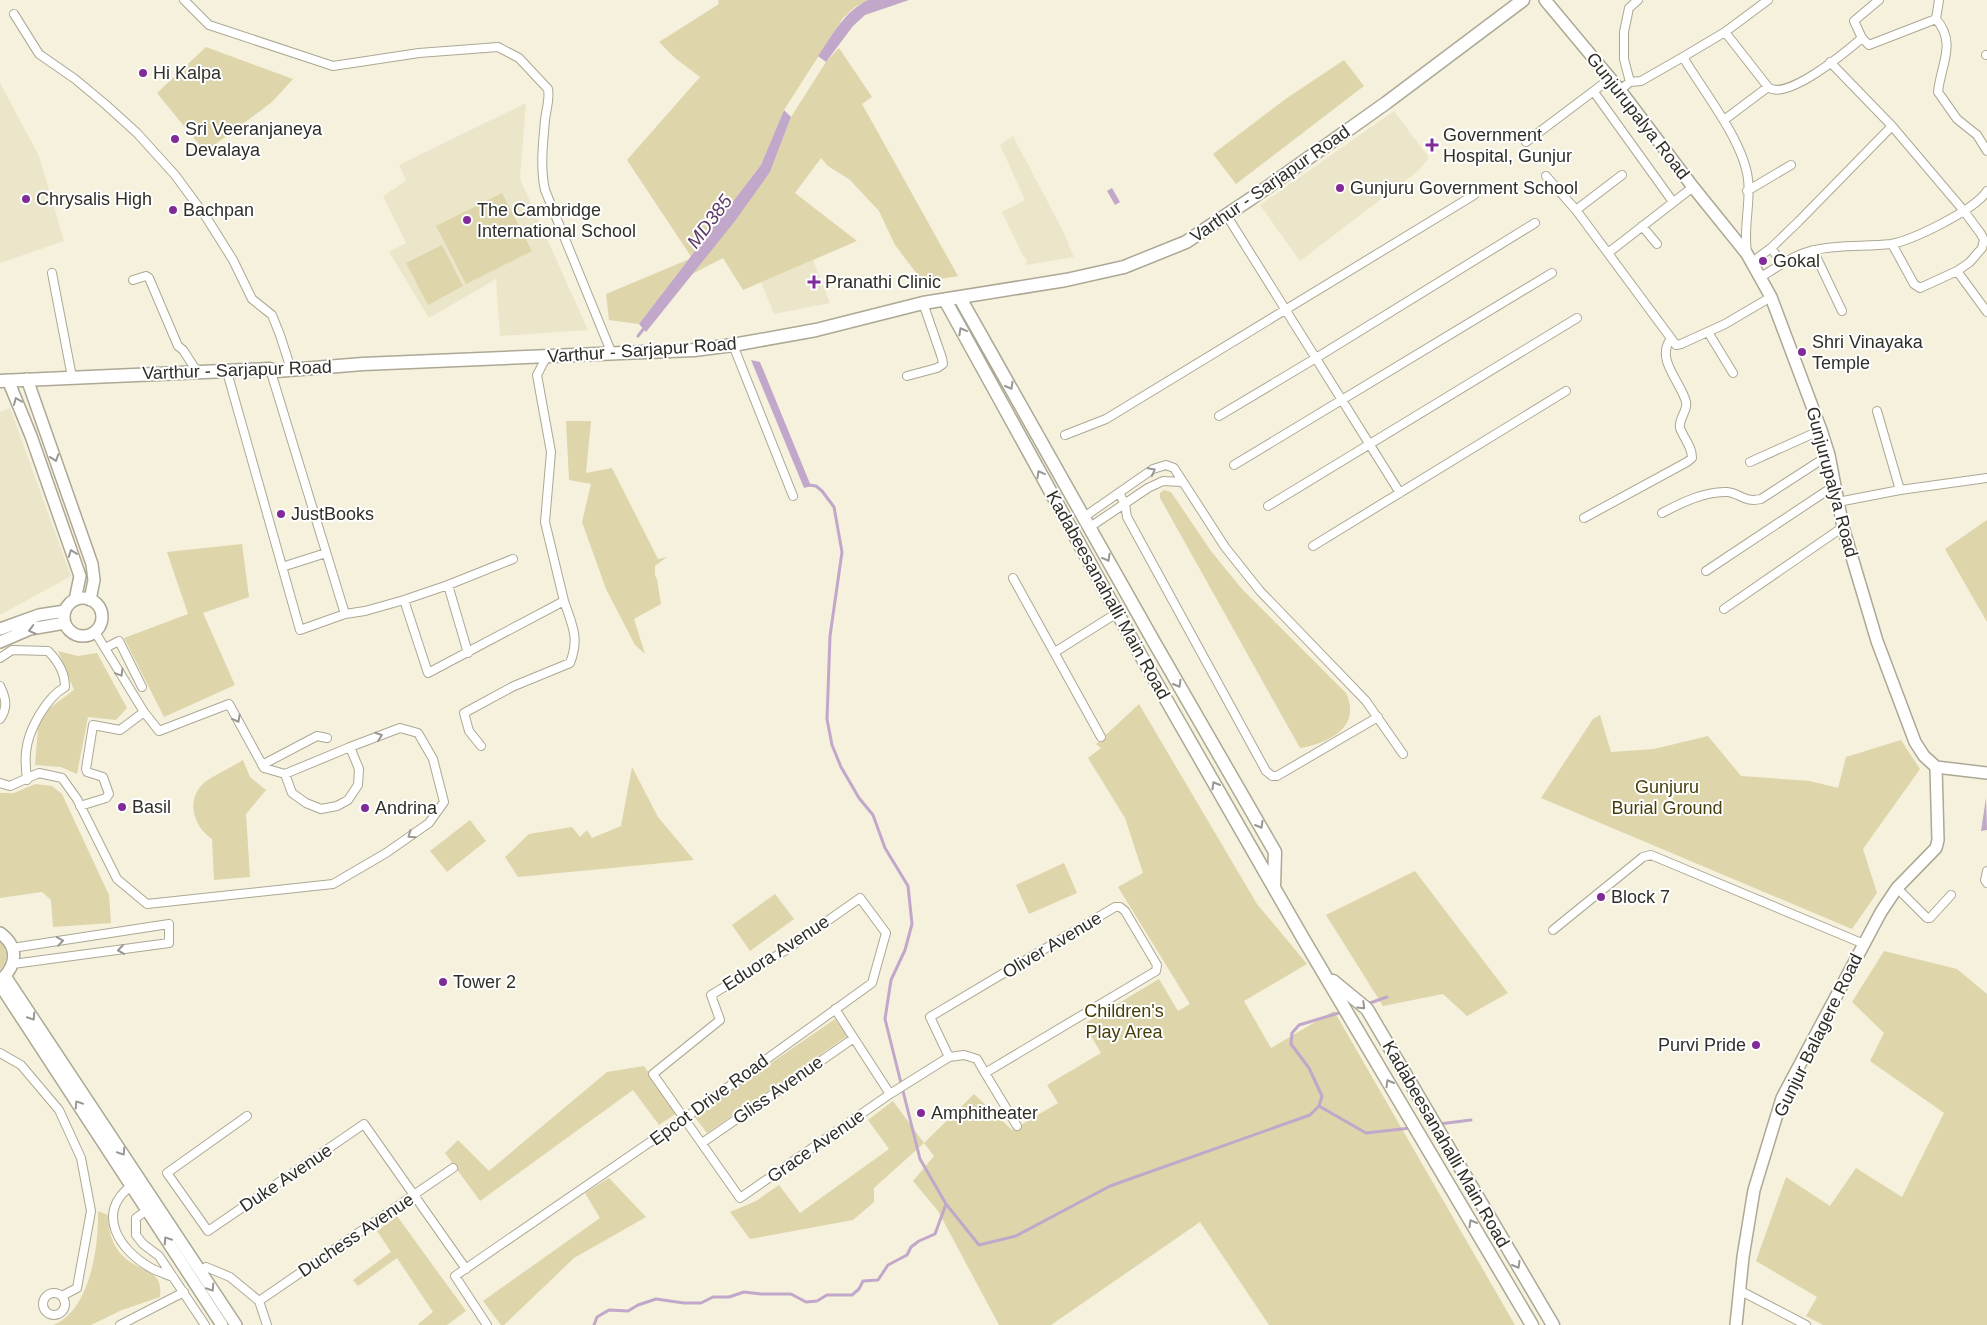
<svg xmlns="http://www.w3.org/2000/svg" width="1987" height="1325" font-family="Arial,sans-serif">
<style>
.built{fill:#ebe5c9}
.green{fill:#ded5ab}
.water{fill:#c1a7ca}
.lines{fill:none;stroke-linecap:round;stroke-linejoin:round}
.stream{stroke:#c1a7ca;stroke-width:3}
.street-casing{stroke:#aca894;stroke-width:10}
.secondary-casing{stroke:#aca894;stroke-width:14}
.primary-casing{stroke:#aca894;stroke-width:15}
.street{stroke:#fff;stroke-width:8}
.secondary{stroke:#fff;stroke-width:11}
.primary{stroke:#fff;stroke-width:12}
.oneway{stroke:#989793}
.poi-dot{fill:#812b99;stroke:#fff;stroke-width:2}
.labels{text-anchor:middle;stroke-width:4;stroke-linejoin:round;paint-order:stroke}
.poi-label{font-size:18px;fill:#302f27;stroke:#fff;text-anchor:start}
.street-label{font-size:18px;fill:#302f27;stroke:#fff}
.park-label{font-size:18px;fill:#473d07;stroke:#fff}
.water-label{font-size:19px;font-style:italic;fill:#5e3a69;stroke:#fff}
</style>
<rect width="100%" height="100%" fill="#f6f1dc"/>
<path class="built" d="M0 83 39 156 64 241 0 263Z
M526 103 520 179 588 330 500 336 496 279 429 318 389 252 406 243 383 196 406 181 399 165Z
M1394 111 1429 158 1418 171 1300 261 1260 205Z
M1013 136 1063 231 1074 257 1027 265 1026 257 1024 258 1002 212 1025 200 1000 145Z
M813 260 830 303 774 314 761 282Z
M10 408 71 576 0 615V412Z"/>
<path class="green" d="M718 0H868L855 7 843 18 784 110 761 165 639 324 609 320 606 294 692 258 627 160 700 77 675 58 659 42 719 4Z
M206 47 293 79 272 102 205 152 157 93Z
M839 48 872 97 862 104 958 276 923 282 895 245 879 211 850 180 828 166 821 158 795 193 857 241 743 290 723 258 692 274 770 172 791 117 826 62Z
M1344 60 1364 86 1236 184 1213 154 1287 98Z
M502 193 532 251 466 284 436 226Z
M442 245 463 286 428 305 406 263Z
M566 421H591L586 473 612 468 658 559 667 557 655 566V575L657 579 661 604 634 619 645 654 635 645 606 589 582 522 591 484 569 480Z
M1164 490 1171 492 1211 551 1242 589 1346 693C1362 727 1329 743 1300 748L1160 498V493Z
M1987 520V622L1945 549Z
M242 544 249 597 203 613 235 685 164 717 124 638 188 614 167 552Z
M58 651 78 656 97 653 127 708 116 720 88 717 77 774 61 767 35 765 39 716 74 690Z
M1139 704 1257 904 1307 964 1244 1001 1271 1048 1334 1011 1515 1325H1269L1200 1222 1051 1325H999L938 1211 913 1181 934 1156 924 1143 874 1188V1202L853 1220 750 1239 730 1212 756 1201 779 1185 800 1213 889 1149 868 1120 893 1101 924 1143 974 1094 1012 1130 1058 1103 1047 1085 1101 1053 1084 1024 1159 979 1178 1011 1190 1004 1118 887 1143 873 1125 818 1088 758 1101 748 1096 744Z
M1600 715 1611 752 1654 749 1708 736 1741 776 1810 781 1838 788 1846 757 1901 740 1920 769 1863 849 1877 893 1852 929 1541 798 1593 719Z
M243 760 250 777 266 790 246 814 250 877 214 880 212 839C193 826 185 799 205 782 215 775 232 767 243 760Z
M632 767 658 817 694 860 518 877 505 857 529 834 572 827 580 837 587 830 592 838 621 826Z
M35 784 52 786 62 794 109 895 111 923 53 927 51 900 42 892 0 898V793H14Z
M470 820 486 841 447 872 430 851Z
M1064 863 1077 893 1029 914 1016 885Z
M1415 871 1508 993 1467 1016 1443 994 1383 1006 1326 915Z
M775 894 794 919 750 951 732 925Z
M0 941C8 950 9 961 0 970Z
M1884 951 1957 969 1987 994V1325H1823L1806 1316 1817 1297 1756 1261 1786 1177 1830 1206 1856 1168 1902 1197 1944 1113 1870 1061 1884 1033 1852 1002Z
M835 1019 847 1036 707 1133 694 1116Z
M644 1066 677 1113 659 1125 633 1090 480 1201 445 1153 458 1140 489 1171 607 1072Z
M609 1178 646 1217 574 1258 504 1325H501L483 1301 600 1218 585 1193Z
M98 1211 108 1215C108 1235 115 1253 132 1263 148 1273 163 1273 160 1297L122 1310 91 1325H53C90 1311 99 1246 98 1211Z
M397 1216 466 1311 447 1325H419L418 1324 433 1312 397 1258 358 1286 353 1280 391 1252 377 1231Z"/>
<path class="water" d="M868 0H909L865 15 853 26 826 62 818 56C833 34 844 12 868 0Z
M784 110 791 117 770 172 735 221 646 332 639 324 761 165Z
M1112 188 1120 202 1115 205 1107 191Z
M751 360 760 362 811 486 804 488Z
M1986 798 1987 830 1981 831Z"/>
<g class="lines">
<path class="stream" d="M638 336 645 327
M1367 1004 1387 997
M1319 1106 1366 1133 1411 1128
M1439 1124 1471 1120
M946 1204 979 1245 1016 1236 1110 1186 1310 1115 1319 1106 1322 1096 1309 1068 1291 1044 1292 1033 1299 1025 1342 1012
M594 1325 597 1317 609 1310 628 1311 638 1305 656 1299 684 1303H701L713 1297H729L744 1292 761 1294H791L806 1302 817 1301 827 1295H852L859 1289 863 1281 878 1280 888 1265 907 1255 911 1247 919 1241 935 1234 946 1204 920 1159 885 1019 891 980 905 950 912 924 908 886 885 848 873 815 859 798 841 767 832 745 827 719 830 636 842 552 834 507 822 491 816 486 808 485"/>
<defs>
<path id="street" d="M184 0 209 25 333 66 419 53 498 47 519 58 548 89C550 100 546 110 545 120 543 143 540 168 545 190L612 354
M14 14 39 54 75 79 105 104 137 133 175 175 206 217 233 260 252 299 272 315 280 335 291 369
M1936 19 1939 0
M1725 32 1768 87C1786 102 1847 51 1862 38L1869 45 1936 19C1957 43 1941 64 1938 92L1957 119 1977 135 1987 151
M1862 38 1854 21 1879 0
M1986 55H1987
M1630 82 1641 81 1683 57
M1620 90 1630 82 1624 59V32L1629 8 1638 0
M1594 92 1673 202
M1724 120 1768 87
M1526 142 1611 78
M1546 176 1576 210 1676 345 1681 344 1725 324 1771 297
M1747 191 1791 165
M1576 210 1622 175
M1227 216 1400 493
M1642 226 1657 244
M1892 244 1914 284 1920 288 1957 271 1970 262 1982 248 1984 240 1981 234 1964 211 1892 126
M1771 248 1782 263
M1813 250 1842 311
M1747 252C1743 228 1751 203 1748 179 1743 140 1703 91 1683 57L1725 32 1768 0
M1608 253 1693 187
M1752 262 1771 248 1799 221 1892 126 1830 62
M1957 271 1987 312
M52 273 72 377
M1761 277C1777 267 1795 254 1815 250 1840 244 1866 247 1891 244 1913 240 1975 210 1987 191
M133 280 146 276 149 278 178 346 183 350 198 373
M1708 332 1733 373
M733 345 793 496
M270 369 345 614
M227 372 300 630 345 614 365 611 404 600 448 585 513 559
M907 376 937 368 943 364 942 358 923 303
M1877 411 1900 490
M1219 416 1316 358 1535 223
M1065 435 1106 419 1474 195
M1750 462 1821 430
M1234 465 1552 273
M1119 493 1125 504 1127 517 1266 771 1272 776H1277L1378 717
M1838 502 1900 490 1987 478
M1268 506 1577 318
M1662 513C1681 503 1705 491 1727 492 1740 493 1744 503 1761 499L1829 455
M1084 517 1153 469 1166 465 1174 468 1225 547 1260 591 1366 701 1403 754
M1584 518 1687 462 1692 458C1692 446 1684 439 1680 428 1678 419 1688 411 1686 402 1681 382 1656 360 1670 340
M1090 527 1148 488 1163 481 1182 482
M1313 546 1566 391
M282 567 326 553
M1706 571 1834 486
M1013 578 1101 737
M448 585 468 653
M404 600 428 673 564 601 545 522 551 452 537 375 547 356
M1724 609 1843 527
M105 648 119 641 142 687
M1055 652 1117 613
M0 658 12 650 48 651C58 661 65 672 65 687 46 698 28 730 26 752 25 761 26 771 27 780
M0 686C6 698 8 708 0 719
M481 746 469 731 464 713 514 686 570 663C580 638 572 625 564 601
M262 765 317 736 327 738
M285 774 292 793 306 803 321 809 337 806 348 800 358 785 359 769 350 747
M0 783 10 786 39 773 62 778 77 799 117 879 147 904 333 884 386 853 429 823 444 802 433 759 418 733 400 728 350 747 285 774 264 768 229 704 159 731 144 712 95 632
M80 806 106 798 109 794 103 777 87 772 86 769 93 725 120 730 144 712
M1987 871 1985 880 1987 883
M1897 888 1927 918H1930L1951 895
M1553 930 1643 857 1651 855 1864 944
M12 948 169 924V943L13 964
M835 1009 890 1094
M0 1053 21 1065 59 1110 81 1158 91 1211 77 1288 62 1296
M985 1073 1017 1126
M247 1116 167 1173 208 1231 364 1124 466 1269
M702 1143 854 1038
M131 1186C95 1213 119 1250 151 1268 158 1272 166 1274 173 1277
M147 1210 136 1218V1235L143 1244 159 1256 205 1325
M200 1271 206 1267 230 1277 259 1301 267 1325
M1739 1290 1806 1325
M43 1304a11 11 0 1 1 22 0a11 11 0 1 1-22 0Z
M259 1301 453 1168
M120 1325 184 1292
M487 1325 455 1276 685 1118 872 983 886 933 860 898 786 950 711 995 720 1020 653 1074 740 1198 890 1094 949 1057 964 1055 977 1059 985 1073 1156 971 1157 965 1125 911 1120 907H1115L930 1017 949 1057"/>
<path id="secondary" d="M1545 0 1620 90 1693 187 1747 254 1771 297 1821 430 1829 455 1843 527 1877 641 1915 742 1924 756 1936 767 1987 773
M27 379 92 564 94 580 90 600
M8 380 31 436 80 576 75 600
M64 617a19 19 0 1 1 38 0a19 19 0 1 1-38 0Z
M0 629 39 615 65 611
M0 642 30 629 65 623
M0 933C19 947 17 965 1 980
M5 976 236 1325
M0 985 222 1325
M1736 1325 1743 1257 1754 1190 1782 1098 1881 912 1897 888 1936 848 1938 840 1936 767"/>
<path id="primary" d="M960 298 1154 642 1275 852 1274 887
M945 300 1140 654 1304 940 1532 1325
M0 381 270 369 276 371 363 364 694 350 733 345 816 330 923 303 1066 280 1124 267 1186 242 1252 198 1386 103 1523 0
M1333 981 1367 1009 1553 1325"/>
</defs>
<use href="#street" class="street-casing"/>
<use href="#secondary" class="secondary-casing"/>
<use href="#primary" class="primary-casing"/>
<use href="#street" class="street"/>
<use href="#secondary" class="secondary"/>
<use href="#primary" class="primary"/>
</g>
<defs><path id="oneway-chevron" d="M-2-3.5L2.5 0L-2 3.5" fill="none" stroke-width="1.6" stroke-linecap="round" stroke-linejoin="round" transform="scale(1.25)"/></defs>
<g class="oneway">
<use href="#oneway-chevron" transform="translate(962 331) rotate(-119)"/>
<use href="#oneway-chevron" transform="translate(1010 386) rotate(60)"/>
<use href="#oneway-chevron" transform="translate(17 401) rotate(-112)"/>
<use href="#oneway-chevron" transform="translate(55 458) rotate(71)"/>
<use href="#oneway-chevron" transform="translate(1152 471) rotate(-27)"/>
<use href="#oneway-chevron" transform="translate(1040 474) rotate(-119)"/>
<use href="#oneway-chevron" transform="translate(72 553) rotate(-110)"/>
<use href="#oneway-chevron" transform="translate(1107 558) rotate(61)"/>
<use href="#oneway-chevron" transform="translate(32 630) rotate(165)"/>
<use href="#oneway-chevron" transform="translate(120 673) rotate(59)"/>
<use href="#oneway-chevron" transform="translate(1178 684) rotate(60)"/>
<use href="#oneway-chevron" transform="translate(237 719) rotate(62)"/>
<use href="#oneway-chevron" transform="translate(379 736) rotate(-20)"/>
<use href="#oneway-chevron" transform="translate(1215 785) rotate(-120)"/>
<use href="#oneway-chevron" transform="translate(1260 825) rotate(60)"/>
<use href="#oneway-chevron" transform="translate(411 835) rotate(145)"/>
<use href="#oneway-chevron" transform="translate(60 941) rotate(-9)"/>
<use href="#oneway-chevron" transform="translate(121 950) rotate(172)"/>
<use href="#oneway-chevron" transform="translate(1362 1006) rotate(44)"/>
<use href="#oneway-chevron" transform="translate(32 1017) rotate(57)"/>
<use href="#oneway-chevron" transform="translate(1389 1083) rotate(-120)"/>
<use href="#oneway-chevron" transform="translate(78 1104) rotate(-123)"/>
<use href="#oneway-chevron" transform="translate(122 1152) rotate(57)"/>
<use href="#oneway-chevron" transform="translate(1472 1223) rotate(-120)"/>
<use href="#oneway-chevron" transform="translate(167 1240) rotate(-123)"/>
<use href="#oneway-chevron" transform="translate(1517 1265) rotate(60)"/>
<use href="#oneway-chevron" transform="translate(211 1288) rotate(57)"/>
</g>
<g class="poi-dot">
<circle cx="143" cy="73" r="5"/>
<circle cx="175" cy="139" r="5"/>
<path d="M1429.5 137.5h5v5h5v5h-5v5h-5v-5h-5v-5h5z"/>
<circle cx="1340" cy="188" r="5"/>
<circle cx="26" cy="199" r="5"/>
<circle cx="173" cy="210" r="5"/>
<circle cx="467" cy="220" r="5"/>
<circle cx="1763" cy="261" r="5"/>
<path d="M811.5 274.5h5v5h5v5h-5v5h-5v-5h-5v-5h5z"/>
<circle cx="1802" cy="352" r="5"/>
<circle cx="281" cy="514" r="5"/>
<circle cx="122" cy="807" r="5"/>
<circle cx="365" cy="808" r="5"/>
<circle cx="1601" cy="897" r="5"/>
<circle cx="443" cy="982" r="5"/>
<circle cx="1756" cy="1045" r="5"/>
<circle cx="921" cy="1113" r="5"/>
</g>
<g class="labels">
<g class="poi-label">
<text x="153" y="79">Hi Kalpa</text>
<text x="185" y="135">Sri Veeranjaneya<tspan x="185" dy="21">Devalaya</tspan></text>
<text x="1443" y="141">Government<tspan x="1443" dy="21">Hospital, Gunjur</tspan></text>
<text x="1350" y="194">Gunjuru Government School</text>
<text x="36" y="205">Chrysalis High</text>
<text x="183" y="216">Bachpan</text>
<text x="477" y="216">The Cambridge<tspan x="477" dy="21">International School</tspan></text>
<text x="1773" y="267">Gokal</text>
<text x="825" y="288">Pranathi Clinic</text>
<text x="1812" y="348">Shri Vinayaka<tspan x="1812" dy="21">Temple</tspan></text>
<text x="291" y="520">JustBooks</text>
<text x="132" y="813">Basil</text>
<text x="375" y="814">Andrina</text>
<text x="1611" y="903">Block 7</text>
<text x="453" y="988">Tower 2</text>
<text x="1746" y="1051" text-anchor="end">Purvi Pride</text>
<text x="931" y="1119">Amphitheater</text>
</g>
<g class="street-label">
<text transform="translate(1638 116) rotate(52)" y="6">Gunjurupalya Road</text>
<text transform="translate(1270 184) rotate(-35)" y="6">Varthur - Sarjapur Road</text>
<text transform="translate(642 350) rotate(-4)" y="6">Varthur - Sarjapur Road</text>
<text transform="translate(237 370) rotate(-2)" y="6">Varthur - Sarjapur Road</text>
<text transform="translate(1832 482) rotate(75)" y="6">Gunjurupalya Road</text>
<text transform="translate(1108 595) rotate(61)" y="6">Kadabeesanahalli Main Road</text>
<text transform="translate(1052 945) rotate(-31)" y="6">Oliver Avenue</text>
<text transform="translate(776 953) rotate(-33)" y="6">Eduora Avenue</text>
<text transform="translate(1818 1035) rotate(-64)" y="6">Gunjur Balagere Road</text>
<text transform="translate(778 1090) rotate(-35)" y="6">Gliss Avenue</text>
<text transform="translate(709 1100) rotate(-36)" y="6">Epcot Drive Road</text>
<text transform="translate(1446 1144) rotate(60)" y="6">Kadabeesanahalli Main Road</text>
<text transform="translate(816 1146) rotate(-35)" y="6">Grace Avenue</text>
<text transform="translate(286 1178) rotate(-34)" y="6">Duke Avenue</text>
<text transform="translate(356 1235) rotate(-34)" y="6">Duchess Avenue</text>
</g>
<g class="park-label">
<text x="1667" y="793">Gunjuru<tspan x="1667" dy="21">Burial Ground</tspan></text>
<text x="1124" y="1017">Children's<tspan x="1124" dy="21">Play Area</tspan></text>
</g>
<g class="water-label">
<text transform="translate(709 221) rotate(-53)" y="7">MD385</text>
</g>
</g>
</svg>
